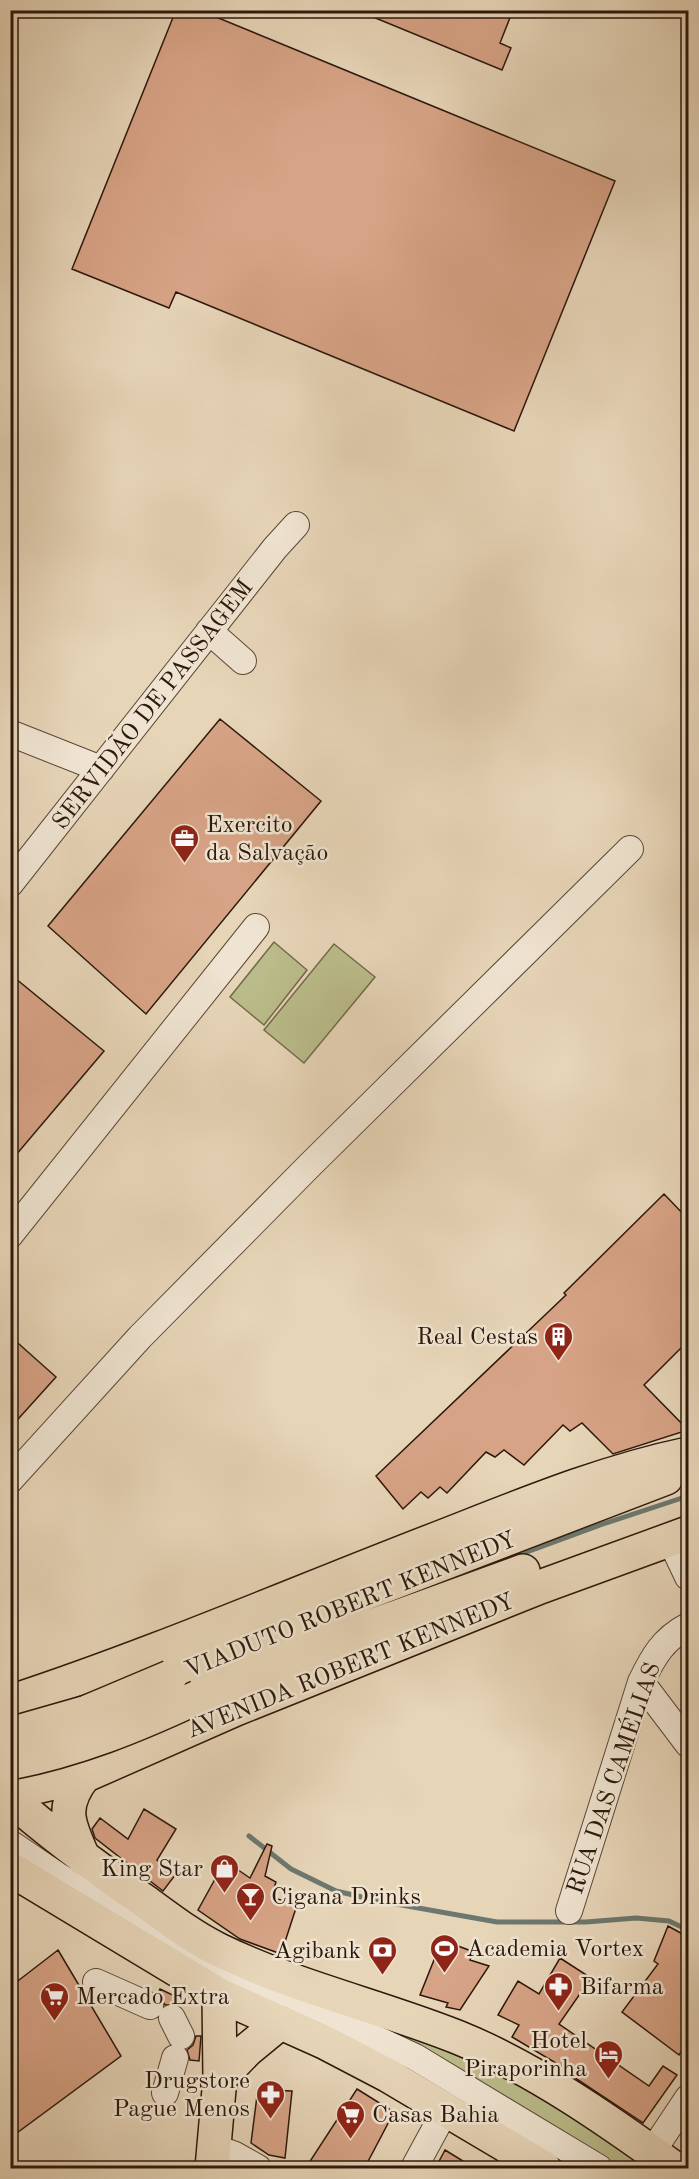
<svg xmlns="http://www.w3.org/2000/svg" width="699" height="2179" font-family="'Old Standard TT',serif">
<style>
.green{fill:#bbbc8b;stroke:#746a4b;stroke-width:1.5}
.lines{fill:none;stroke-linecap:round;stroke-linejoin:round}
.stream{stroke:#6c786f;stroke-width:5}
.building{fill:#d7a386;stroke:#2c180b;stroke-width:1.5}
.minor-casing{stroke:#5b4736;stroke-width:28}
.major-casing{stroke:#2c180b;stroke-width:36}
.minor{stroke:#efe4d1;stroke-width:26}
.major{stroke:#e7d5b8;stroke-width:33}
.major-bridge-casing{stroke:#2c180b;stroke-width:36;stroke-linecap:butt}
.major-bridge{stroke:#e7d5b8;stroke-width:33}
.labels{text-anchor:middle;stroke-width:5;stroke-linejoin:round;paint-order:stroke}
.street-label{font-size:24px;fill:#2c180b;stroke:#efe4d1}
.poi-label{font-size:24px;fill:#2c180b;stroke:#efe4d1;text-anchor:start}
</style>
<rect width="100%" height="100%" fill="#e7d5b8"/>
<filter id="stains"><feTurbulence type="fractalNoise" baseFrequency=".00333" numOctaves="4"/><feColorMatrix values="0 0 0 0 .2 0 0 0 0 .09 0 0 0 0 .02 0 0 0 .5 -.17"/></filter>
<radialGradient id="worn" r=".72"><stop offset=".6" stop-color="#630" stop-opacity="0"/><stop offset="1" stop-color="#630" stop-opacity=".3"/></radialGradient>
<path class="green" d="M274 942 307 970 264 1025 230 997Z
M334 944 375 977 304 1063 264 1030Z
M366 2010 501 2069 656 2168H564L420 2081 340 2016Z"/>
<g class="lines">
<path class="stream" d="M376 1607 603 1524 688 1496
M249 1836 291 1869 336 1891 379 1901 497 1922H586L636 1918 669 1921 688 1930"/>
</g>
<path class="building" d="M176 10H199L615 181 514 431 176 292 169 308 72 269Z
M356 10H513L500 43 511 48 502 70Z
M220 719 321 801 146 1014 48 926Z
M10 974 104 1051 10 1162Z
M664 1194 688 1219V1341L644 1385 688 1430 613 1454 582 1423 570 1431 563 1425 524 1465 504 1450 495 1457 486 1452 447 1493 440 1487 428 1498 421 1492 403 1509 376 1476 566 1295 564 1293Z
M10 1336 56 1377 10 1428Z
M144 1809 176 1829 157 1860 176 1874 163 1891 95 1838 92 1829 100 1818 128 1839Z
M267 1844 272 1846 265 1876 276 1882 271 1897 297 1905 281 1954 240 1939 198 1910 225 1861 250 1878Z
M668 1926 688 1937V2041L679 2055 622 2012 658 1964 654 1961Z
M442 1940 474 1952 470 1960 489 1966 460 2010 446 2007 448 2003 420 1995Z
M58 1950 121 2056 10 2138V1987Z
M560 1958 591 1978 559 2024 649 2086 663 2066 677 2075 643 2123 560 2068 561 2066 512 2037 519 2025 498 2015 518 1981 539 1994Z
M160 1989 183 2000 180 2005H165L158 1993Z
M196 2036H201L199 2061 190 2060 187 2050 193 2045Z
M357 2089 394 2112 364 2169H305Z
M264 2090 292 2091 285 2158 269 2155 251 2143 257 2096Z
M445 2150 476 2169H435Z"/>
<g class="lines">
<defs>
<path id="minor" d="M209 631 243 661
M10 733 101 769
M10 884 275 548 296 525
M10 1235 256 927
M10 1480 140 1337 310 1165 630 849
M670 1539 688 1577
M641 1682 688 1744
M10 1843 57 1875 213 1972 263 1994 336 2020 415 2057 599 2168
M569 1911 641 1682C653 1657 663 1639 688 1626
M96 1982 150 2006
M172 2018 181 2036
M165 2093 175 2058
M213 2147 235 2155 258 2168
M652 2152 688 2098
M414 2168 446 2109"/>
<path id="major" d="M170 1677 332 1606 666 1478
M198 1697 320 1645 523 1571
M10 1702C156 1654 296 1593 439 1538 521 1506 602 1472 688 1454
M84 1776C59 1808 69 1825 84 1859
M10 1793 84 1776 236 1709 540 1587 688 1533
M10 1798C53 1836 97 1868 143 1900 168 1918 192 1937 219 1950 295 1987 379 2006 457 2037 532 2067 609 2121 674 2168
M10 1869 219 1995 324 2042 389 2076 544 2168
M220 2078 247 2050 281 2022
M212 2168 220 2078 219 1995"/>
</defs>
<use href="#minor" class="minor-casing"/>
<use href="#major" class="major-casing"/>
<use href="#minor" class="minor"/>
<use href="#major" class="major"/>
<defs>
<path id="major-bridge" d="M10 1734 87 1712 170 1677
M10 1763C77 1750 136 1726 198 1697"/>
</defs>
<use href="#major-bridge" class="major-bridge-casing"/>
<use href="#major-bridge" class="major-bridge"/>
</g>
<defs>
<symbol id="office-pin" viewBox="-11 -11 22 30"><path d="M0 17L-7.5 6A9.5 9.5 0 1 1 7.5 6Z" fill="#8f2418" stroke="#efe4d1"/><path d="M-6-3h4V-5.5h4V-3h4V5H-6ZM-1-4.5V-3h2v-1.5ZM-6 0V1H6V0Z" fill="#fff"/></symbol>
<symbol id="building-pin" viewBox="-11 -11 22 30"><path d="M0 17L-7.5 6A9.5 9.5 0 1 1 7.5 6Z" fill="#8f2418" stroke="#efe4d1"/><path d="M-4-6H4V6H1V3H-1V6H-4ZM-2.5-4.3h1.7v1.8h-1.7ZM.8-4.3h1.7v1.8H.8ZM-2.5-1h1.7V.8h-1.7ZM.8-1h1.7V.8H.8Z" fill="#fff"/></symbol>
<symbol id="shop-pin" viewBox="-11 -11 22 30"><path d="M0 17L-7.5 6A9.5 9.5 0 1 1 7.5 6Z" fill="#8f2418" stroke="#efe4d1"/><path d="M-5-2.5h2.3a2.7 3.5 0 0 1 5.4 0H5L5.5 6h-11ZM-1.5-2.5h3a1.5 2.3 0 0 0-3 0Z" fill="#fff"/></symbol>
<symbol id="bar-pin" viewBox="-11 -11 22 30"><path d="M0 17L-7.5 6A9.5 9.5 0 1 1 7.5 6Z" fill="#8f2418" stroke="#efe4d1"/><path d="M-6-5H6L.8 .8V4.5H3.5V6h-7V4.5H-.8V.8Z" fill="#fff"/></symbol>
<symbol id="stadium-pin" viewBox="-11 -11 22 30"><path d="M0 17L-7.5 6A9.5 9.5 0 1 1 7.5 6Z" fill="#8f2418" stroke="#efe4d1"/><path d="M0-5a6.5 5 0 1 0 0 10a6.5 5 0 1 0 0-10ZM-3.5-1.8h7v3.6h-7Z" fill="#fff"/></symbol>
<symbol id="bank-pin" viewBox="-11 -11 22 30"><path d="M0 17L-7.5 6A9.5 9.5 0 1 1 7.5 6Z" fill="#8f2418" stroke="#efe4d1"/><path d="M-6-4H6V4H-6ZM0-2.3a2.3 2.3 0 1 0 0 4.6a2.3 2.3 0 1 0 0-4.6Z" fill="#fff"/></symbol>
<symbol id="pharmacy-pin" viewBox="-11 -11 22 30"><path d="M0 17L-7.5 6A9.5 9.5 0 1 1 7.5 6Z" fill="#8f2418" stroke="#efe4d1"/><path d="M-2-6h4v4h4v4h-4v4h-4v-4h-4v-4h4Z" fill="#fff"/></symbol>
<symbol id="supermarket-pin" viewBox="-11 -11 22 30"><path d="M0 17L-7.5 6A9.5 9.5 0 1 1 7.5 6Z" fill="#8f2418" stroke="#efe4d1"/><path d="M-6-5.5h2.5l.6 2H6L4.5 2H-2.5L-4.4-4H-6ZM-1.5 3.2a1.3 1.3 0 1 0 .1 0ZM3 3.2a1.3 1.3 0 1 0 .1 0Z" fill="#fff"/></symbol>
<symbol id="hotel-pin" viewBox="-11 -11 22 30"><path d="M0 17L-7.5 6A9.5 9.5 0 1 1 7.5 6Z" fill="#8f2418" stroke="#efe4d1"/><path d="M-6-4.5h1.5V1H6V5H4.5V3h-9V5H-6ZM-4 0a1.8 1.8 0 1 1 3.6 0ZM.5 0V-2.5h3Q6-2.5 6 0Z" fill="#fff"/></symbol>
</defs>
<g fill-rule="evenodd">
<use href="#office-pin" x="168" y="822" width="33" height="45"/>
<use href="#building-pin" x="542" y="1320" width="33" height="45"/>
<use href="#shop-pin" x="208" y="1852" width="33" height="45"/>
<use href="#bar-pin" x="234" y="1880" width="33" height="45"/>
<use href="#stadium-pin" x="428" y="1932" width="33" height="45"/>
<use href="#bank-pin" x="366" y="1934" width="33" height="45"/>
<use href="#pharmacy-pin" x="542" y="1970" width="33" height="45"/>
<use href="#supermarket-pin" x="38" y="1980" width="33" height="45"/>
<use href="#hotel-pin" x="592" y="2038" width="33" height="45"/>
<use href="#pharmacy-pin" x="254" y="2078" width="33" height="45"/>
<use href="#supermarket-pin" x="334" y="2098" width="33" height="45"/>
</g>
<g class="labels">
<g class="street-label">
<text transform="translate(152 704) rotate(-52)" y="8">SERVIDÃO DE PASSAGEM</text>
<text transform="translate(350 1604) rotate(-22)" y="8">VIADUTO ROBERT KENNEDY</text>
<text transform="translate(350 1665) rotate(-22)" y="8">AVENIDA ROBERT KENNEDY</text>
<text transform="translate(613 1778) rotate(-71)" y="8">RUA DAS CAMÉLIAS</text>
</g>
<g class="poi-label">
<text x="206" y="832">Exercito<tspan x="206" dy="28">da Salvação</tspan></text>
<text x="538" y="1344" text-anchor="end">Real Cestas</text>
<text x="203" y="1876" text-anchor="end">King Star</text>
<text x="271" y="1904">Cigana Drinks</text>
<text x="466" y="1956">Academia Vortex</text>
<text x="361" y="1958" text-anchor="end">Agibank</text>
<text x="580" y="1994">Bifarma</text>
<text x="76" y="2004">Mercado Extra</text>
<text x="587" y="2048" text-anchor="end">Hotel<tspan x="587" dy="28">Piraporinha</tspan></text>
<text x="250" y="2088" text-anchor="end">Drugstore<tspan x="250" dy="28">Pague Menos</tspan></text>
<text x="372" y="2122">Casas Bahia</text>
</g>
</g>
<rect width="699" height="2179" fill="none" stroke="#e7d5b8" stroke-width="36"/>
<rect x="12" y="12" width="675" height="2155" fill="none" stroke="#2c180b" stroke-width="3"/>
<rect x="18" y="18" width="663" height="2143" fill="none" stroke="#2c180b" stroke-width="1.5"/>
<rect width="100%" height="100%" filter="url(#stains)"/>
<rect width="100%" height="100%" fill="url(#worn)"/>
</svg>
